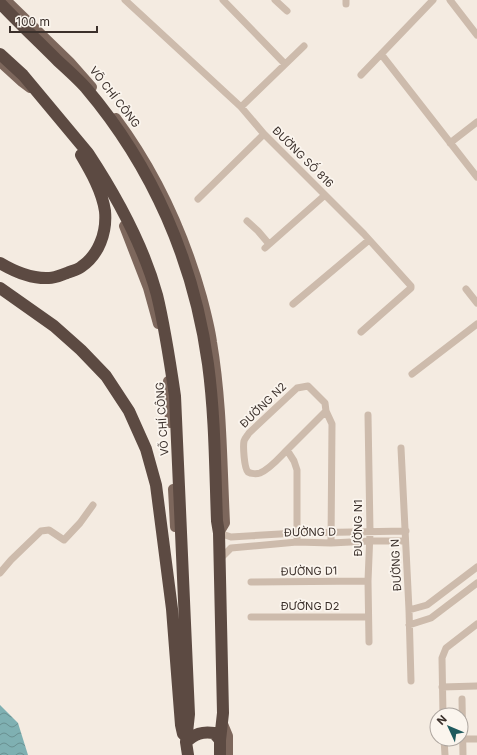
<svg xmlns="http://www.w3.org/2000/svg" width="477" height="755" font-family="Inter,sans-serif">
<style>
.water{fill:url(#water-waves)}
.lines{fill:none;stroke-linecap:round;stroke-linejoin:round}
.street{stroke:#cdbbac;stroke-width:7}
.primary{stroke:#7d675c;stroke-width:10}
.highway{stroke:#5c4a42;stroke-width:12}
.labels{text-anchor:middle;stroke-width:3.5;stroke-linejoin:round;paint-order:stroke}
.street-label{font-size:11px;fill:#3b302b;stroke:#fbf5ee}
</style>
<defs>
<pattern id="water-waves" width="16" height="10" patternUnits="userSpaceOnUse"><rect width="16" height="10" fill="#7fb0b2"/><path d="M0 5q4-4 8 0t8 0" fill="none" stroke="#699091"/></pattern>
</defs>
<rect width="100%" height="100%" fill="#f4ebe1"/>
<path class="water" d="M0 705 18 723 28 755H0Z"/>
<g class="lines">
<path class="street" d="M125 0 241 107 264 134 364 234 411 286V288L361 332
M223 0 285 64
M275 0 287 11
M450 0 477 35
M346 4V0
M381 54 477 177
M361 75 433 0
M241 107 304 46
M450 143 477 122
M198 199 264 134
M247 221 258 231 269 244
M265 248 325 195
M466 289 477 303
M293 304 369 240
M412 374 477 324
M368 415 370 532 368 581 369 642
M401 448 409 610 411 681
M287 450 326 411
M219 533 231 537 297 533 406 531
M297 542V470L294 461 287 450C280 457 270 469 260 473 257 474 251 474 248 472 244 468 243 446 244 441 245 438 248 435 249 433L297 388 308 386 325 403 326 411 332 424 331 543
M220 559 231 548 297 542 331 543 370 541H405
M0 573 11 560 41 531 49 530 64 540 80 523 93 505
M251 582 368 581
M409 610 427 605 477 567
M251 617H368
M409 625 431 618 477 583
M442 687 477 686
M462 699 463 755
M443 715 442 658 446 648 477 624
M444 739H477
M444 739 445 755"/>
<path class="primary" d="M6 0 70 62 92 87
M0 62 22 82 30 88
M116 118C156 172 184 233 202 297 206 312 210 327 212 342 222 401 222 462 225 523L219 533
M124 226 148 288 158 324
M168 381 170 423
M173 489 175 527
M223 724 228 736V755"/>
<path class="highway" d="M0 3C19 23 39 42 58 61 68 70 78 79 86 88 153 167 194 262 208 364 215 416 215 469 217 521L219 533 223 713 220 740V755
M0 54 23 75 88 153C117 197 143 244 157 295 165 328 170 362 175 396L189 714 186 742 188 755
M0 263C15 272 31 279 49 278 55 278 61 275 67 273 71 271 77 270 81 267 99 255 107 232 105 211 102 191 91 172 81 155
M0 288 54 326 81 350 106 376 129 411 146 449 156 485 172 609 181 725 183 734
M186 742C195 734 202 731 214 733L220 740"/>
</g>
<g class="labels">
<g class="street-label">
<text transform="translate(115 97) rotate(52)" y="4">VÕ CHÍ CÔNG</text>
<text transform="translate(303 157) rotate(45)" y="4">ĐƯỜNG SỐ 816</text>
<text transform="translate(263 405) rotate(-44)" y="4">ĐƯỜNG N2</text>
<text transform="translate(162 419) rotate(-94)" y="4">VÕ CHÍ CÔNG</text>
<text transform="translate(358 528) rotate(-90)" y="4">ĐƯỜNG N1</text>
<text transform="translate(310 532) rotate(-1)" y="4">ĐƯỜNG D</text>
<text transform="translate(396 565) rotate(-93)" y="4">ĐƯỜNG N</text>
<text transform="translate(309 571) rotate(-1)" y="4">ĐƯỜNG D1</text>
<text x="310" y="610">ĐƯỜNG D2</text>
</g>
</g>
<g transform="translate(449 727) rotate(314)"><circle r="19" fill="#fbf5ee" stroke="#aea6a0"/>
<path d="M0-3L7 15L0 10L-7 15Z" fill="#1f5a5e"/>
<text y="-6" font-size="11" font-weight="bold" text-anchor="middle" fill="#3b302b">N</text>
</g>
<path d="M10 26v6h87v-6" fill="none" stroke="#3b302b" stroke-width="2"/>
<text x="16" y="26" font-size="12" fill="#3b302b" stroke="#fbf5ee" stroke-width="3" paint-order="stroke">100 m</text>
</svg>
